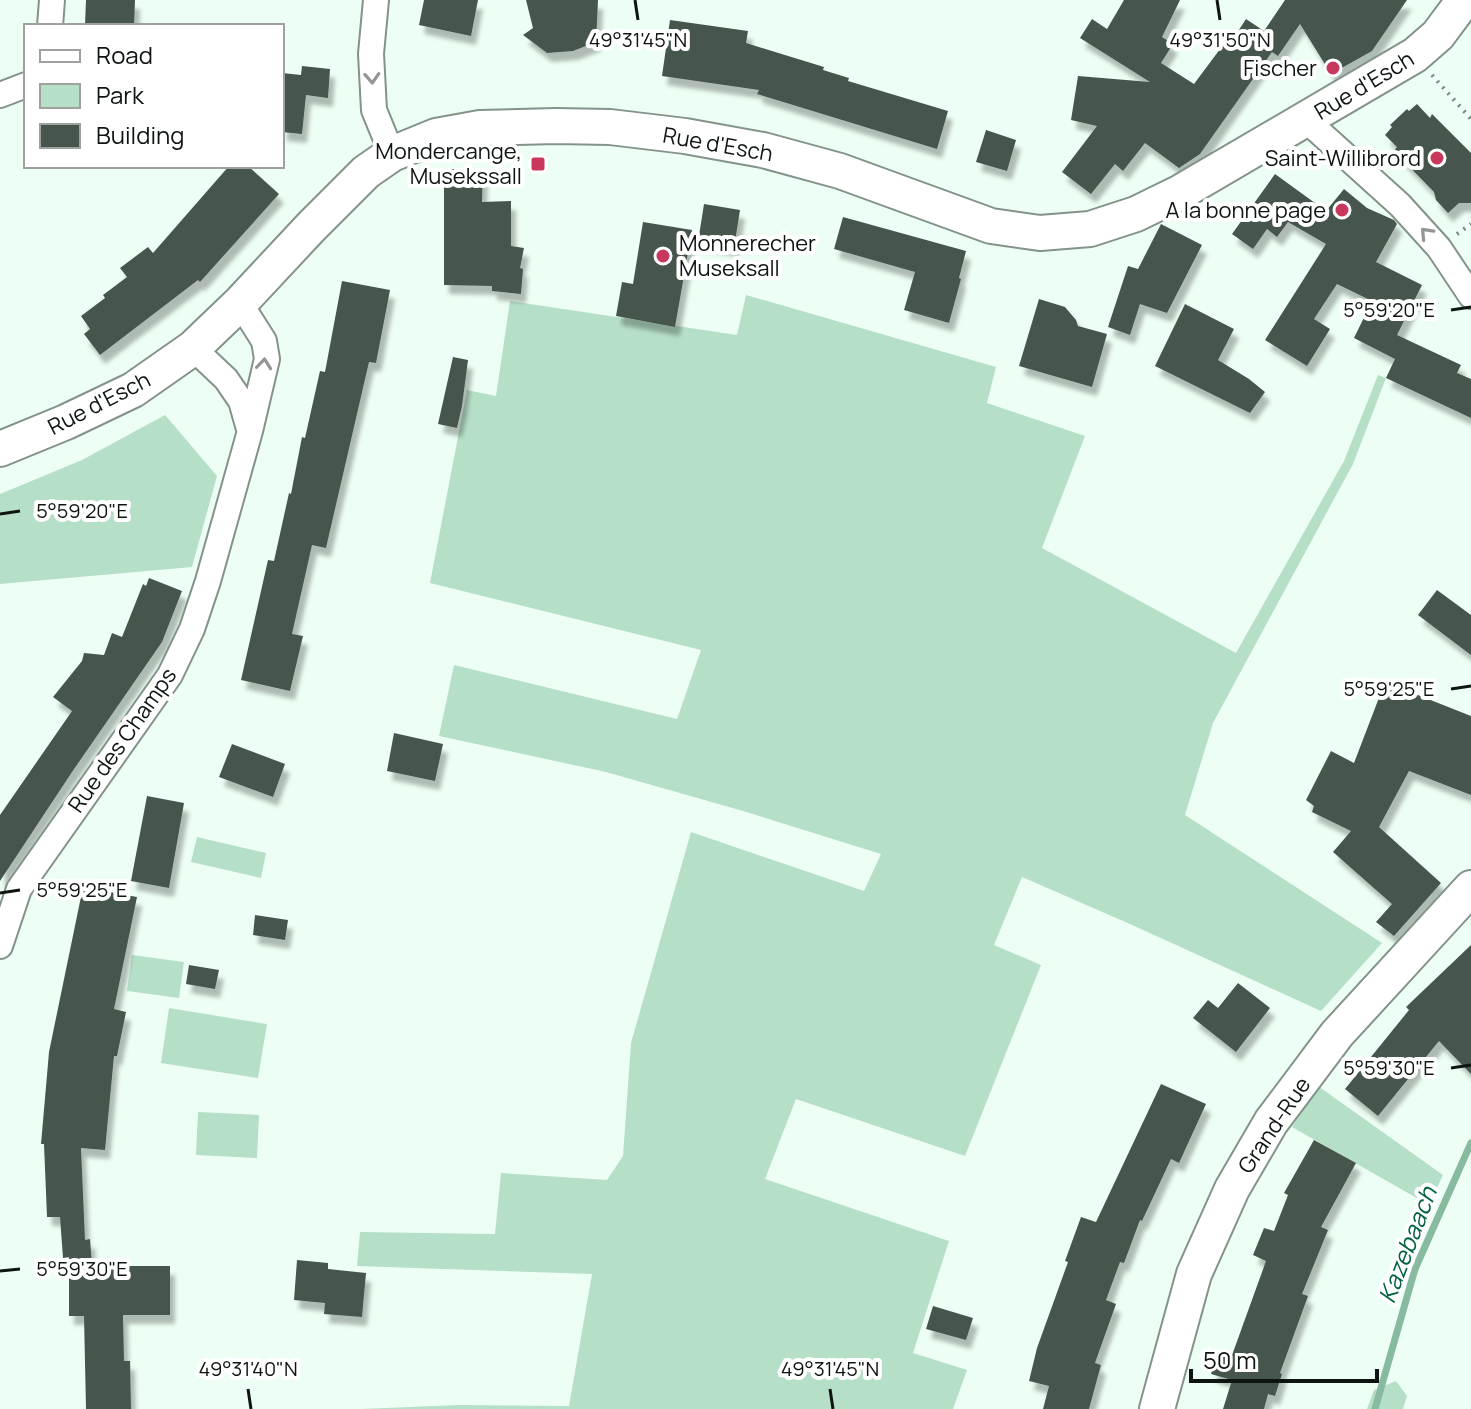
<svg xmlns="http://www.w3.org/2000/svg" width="1471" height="1409" font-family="Manrope,sans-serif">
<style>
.green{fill:#b6dfc8}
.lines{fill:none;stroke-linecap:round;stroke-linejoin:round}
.stream{stroke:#87ba9e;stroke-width:7}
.building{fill:#47564d;filter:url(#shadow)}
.minor-casing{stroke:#83938a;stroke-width:28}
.secondary-casing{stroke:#83938a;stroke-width:38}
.path{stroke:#7b8880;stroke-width:4;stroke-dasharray:2 6;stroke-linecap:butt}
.minor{stroke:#fff;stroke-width:24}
.secondary{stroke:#fff;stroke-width:34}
.oneway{stroke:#939694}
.ticks{fill:none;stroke:#0e1511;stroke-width:3}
.poi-dot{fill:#c7385c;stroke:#fff;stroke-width:3}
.labels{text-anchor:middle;stroke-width:8;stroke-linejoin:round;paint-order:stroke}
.poi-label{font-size:22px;fill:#0e1511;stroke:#fff;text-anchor:end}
.street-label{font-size:22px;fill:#0e1511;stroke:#fff}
.water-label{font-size:24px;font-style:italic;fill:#02613e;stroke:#fff}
.ticks-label{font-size:20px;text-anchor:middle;fill:#0e1511;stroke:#fff;stroke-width:8;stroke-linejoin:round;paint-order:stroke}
</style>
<defs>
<filter id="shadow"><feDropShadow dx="5" dy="9" stdDeviation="2" flood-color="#0004"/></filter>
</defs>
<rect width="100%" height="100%" fill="#edfff4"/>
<path class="green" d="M746 295 996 367 987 403 1085 436 1042 548 1236 653 1344 461 1378 375 1386 378 1353 464 1213 723 1185 815 1382 943 1321 1011 1130 924 1022 877 994 945 1041 965 965 1156 796 1099 765 1179 949 1241 913 1353 967 1370 953 1409H361L459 1405 569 1406 592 1274 357 1266 360 1232 495 1234 501 1173 607 1180 623 1156 631 1043 691 832 864 891 881 854 743 811 606 772 439 736 454 665 677 719 701 650 430 583 467 390 496 396 510 301 737 335Z
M165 415 217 476 192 567 0 584V494L82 460Z
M197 837 266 853 261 878 191 862Z
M132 955 184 962 179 998 127 991Z
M169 1008 267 1024 258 1078 161 1063Z
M1318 1086 1443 1175 1429 1205 1292 1127Z
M198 1112 259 1115 257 1158 196 1155Z
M1396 1381 1407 1396 1403 1409H1367L1374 1390Z"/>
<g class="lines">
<path class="stream" d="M1375 1409 1415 1269 1471 1143"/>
</g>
<path class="building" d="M86 0H135L134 26 85 25Z
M424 0H478L471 36 419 25Z
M526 0H598L596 42 573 51 547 53 523 35 533 28Z
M1124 0H1180L1162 37 1173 44 1161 63 1194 84 1229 37 1233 39 1246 19 1264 31 1285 0H1407L1372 51 1331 74 1300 24 1278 56 1272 52 1200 154 1179 168 1145 143 1123 171 1115 164 1091 194 1062 172 1097 126 1071 120 1078 76 1150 82 1080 38 1092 19 1107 29Z
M670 20 748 31 746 43 824 67 823 70 849 78 848 81 948 111 937 149 757 94 759 90 662 76Z
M302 66 330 69 328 98 306 95 302 134 282 132V73L301 75Z
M1417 104 1430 118 1432 114 1471 153V203H1459L1448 213 1436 200 1434 192 1394 151 1397 147 1385 135 1392 127 1390 125 1407 109 1409 111Z
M986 130 1016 140 1007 171 976 162Z
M229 166H248L279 194 200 282 198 280 100 355 84 334 90 329 81 316 105 298 103 295 127 277 120 268 148 247 153 253Z
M444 169H483L482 202 511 201V246L524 248 520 268 523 269 521 294 492 291V286L444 285Z
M1275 174 1326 211 1344 189 1367 208 1394 220 1397 224 1376 262 1422 285 1397 335 1461 365 1457 373 1471 379V418L1386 378 1395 359 1354 338 1372 301 1337 284 1314 319 1330 329 1307 366 1265 340 1326 244 1288 222 1277 237 1267 229 1253 249 1232 234Z
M704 204 740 210 734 248 698 242Z
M843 217 966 251 959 278 961 279 949 323 904 310 915 272 834 249Z
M643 222 692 230 675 327 616 316 622 282 633 284Z
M1161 224 1202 245 1167 313 1140 304 1130 335 1108 327 1128 266 1138 269Z
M342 281 390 290 376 363 369 362 326 548 312 545 292 634 303 636 290 691 241 680 268 560 274 561 289 493 291 494 302 437 305 438 320 371 325 372Z
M1039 299 1065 307 1076 320 1078 326 1107 334 1092 387 1019 366Z
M1185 304 1234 329 1218 360 1249 379 1265 392 1250 413 1155 366Z
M453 357 468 360 462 406 457 428 438 424Z
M149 578 182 591 162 642 72 772 0 881V815L72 711 53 697 82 661 84 653 104 655 112 633 122 637 143 584 146 586Z
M1437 590 1471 615V655L1418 615Z
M1385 682 1471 716V795L1409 771 1379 827 1441 883 1394 936 1376 922 1392 904 1333 852 1351 831 1312 812 1314 806 1306 800 1331 751 1354 763Z
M394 733 443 744 435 781 387 771Z
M232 744 285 764 273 797 219 777Z
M147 796 184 803 169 888 131 881Z
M83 887 137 897 114 1009 126 1012 117 1056H114L105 1150 81 1148 85 1240 90 1239 92 1266H170V1315H123L124 1361H130L131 1409H86L84 1316H69V1257L63 1258 60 1217H47L44 1144H41L49 1052Z
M255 915 288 920 285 940 253 935Z
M1471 945V1074L1439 1041 1378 1116 1345 1089 1409 1010 1406 1007Z
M189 965 219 970 215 989 186 984Z
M1238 983 1270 1008 1236 1052 1193 1018 1208 1000 1218 1008Z
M1161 1084 1206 1104 1179 1163 1171 1159 1142 1221 1140 1220 1124 1263 1120 1262 1106 1300 1116 1304 1095 1363 1101 1365 1089 1409H1043L1049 1386 1029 1381 1037 1348 1068 1262 1065 1261 1081 1217 1096 1222Z
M1314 1140 1356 1163 1321 1227 1328 1230 1302 1294 1308 1296 1280 1373 1282 1374 1275 1396 1268 1394 1264 1409H1223L1232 1380 1211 1374 1217 1354 1231 1358 1266 1261 1253 1255 1264 1228 1274 1231 1288 1195 1284 1193Z
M297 1260 328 1263V1269L366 1273 362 1317 324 1314 325 1303 294 1300Z
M933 1306 973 1318 966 1340 926 1329Z"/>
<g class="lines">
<defs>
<path id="minor" d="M376 0 371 54 374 110 392 154
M50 26 52 0
M0 95 26 85
M1306 120 1400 205 1439 248 1471 296
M193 348 226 379 241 401 249 429
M0 946 19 889 170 675 192 629 208 581 250 431 267 359 264 341 240 303"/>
<path id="secondary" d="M0 449 66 422 133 390 193 348 240 303 311 227 366 172 392 154 436 136 480 128 556 126 610 127 685 136 763 150 840 171 991 226 1040 233 1090 229 1136 214 1181 192 1415 55 1438 35 1464 0
M1157 1409 1194 1274 1232 1189 1271 1122 1337 1034 1471 888"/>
</defs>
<use href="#minor" class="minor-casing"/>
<use href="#secondary" class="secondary-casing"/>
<path class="path" d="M1432 75 1471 119
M1457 234 1471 224"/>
<use href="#minor" class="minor"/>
<use href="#secondary" class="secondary"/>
</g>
<defs><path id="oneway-chevron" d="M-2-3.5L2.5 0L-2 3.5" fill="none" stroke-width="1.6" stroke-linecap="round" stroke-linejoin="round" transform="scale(2)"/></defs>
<g class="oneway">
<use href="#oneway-chevron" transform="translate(372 78) rotate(87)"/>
<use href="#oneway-chevron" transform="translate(1426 233) rotate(-133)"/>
<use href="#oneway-chevron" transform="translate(264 364) rotate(-84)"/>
</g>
<path class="ticks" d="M635 0 638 20M1217 0 1220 20M1451 310 1471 307M0 514 20 511M1451 689 1471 686M0 893 20 890M1451 1068 1471 1065M0 1271 20 1269M248 1389 251 1409M830 1389 833 1409"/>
<g class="poi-dot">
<circle cx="1333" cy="68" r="8"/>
<circle cx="1437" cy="158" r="8"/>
<rect x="530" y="156" width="16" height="16" rx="4"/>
<circle cx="1342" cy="210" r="8"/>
<circle cx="663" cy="256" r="8"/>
</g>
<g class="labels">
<g class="poi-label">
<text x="1317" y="76">Fischer</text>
<text x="522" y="159">Mondercange,<tspan x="522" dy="25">Musekssall</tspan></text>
<text x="1421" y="166">Saint-Willibrord</text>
<text x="1326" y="218">A la bonne page</text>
<text x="679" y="251" text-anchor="start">Monnerecher<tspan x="679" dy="25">Museksall</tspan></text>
</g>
<g class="street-label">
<text transform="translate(1364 85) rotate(-31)" y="8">Rue d'Esch</text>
<text transform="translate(718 144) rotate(10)" y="8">Rue d'Esch</text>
<text transform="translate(99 403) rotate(-27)" y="8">Rue d'Esch</text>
<text transform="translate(122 740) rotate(-55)" y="8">Rue des Champs</text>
<text transform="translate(1274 1125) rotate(-56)" y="8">Grand-Rue</text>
</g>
<g class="water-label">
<text transform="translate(1408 1245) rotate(-69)" y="8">Kazebaach</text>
</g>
</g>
<g class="ticks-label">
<text x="638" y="47">49°31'45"N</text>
<text x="1220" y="47">49°31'50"N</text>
<text x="1389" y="317">5°59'20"E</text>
<text x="82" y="518">5°59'20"E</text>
<text x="1389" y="696">5°59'25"E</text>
<text x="82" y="897">5°59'25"E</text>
<text x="1389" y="1075">5°59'30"E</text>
<text x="82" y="1276">5°59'30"E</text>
<text x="248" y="1376">49°31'40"N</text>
<text x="830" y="1376">49°31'45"N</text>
</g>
<rect x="24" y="24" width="260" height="144" fill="#ffffff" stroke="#9fa1a0" stroke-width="2"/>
<rect x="40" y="50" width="40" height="12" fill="#ffffff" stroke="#9fa1a0" stroke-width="2"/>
<text x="96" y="64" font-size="24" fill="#0e1511">Road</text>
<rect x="40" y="84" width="40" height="24" fill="#b6dfc8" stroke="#9fa1a0" stroke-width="2"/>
<text x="96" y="104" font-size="24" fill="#0e1511">Park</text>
<rect x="40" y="124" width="40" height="24" fill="#47564d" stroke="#9fa1a0" stroke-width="2"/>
<text x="96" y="144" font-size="24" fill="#0e1511">Building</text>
<path d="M1191 1369v12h186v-12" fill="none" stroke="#0e1511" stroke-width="4"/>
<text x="1203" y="1369" font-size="24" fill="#0e1511" stroke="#ffffff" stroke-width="6" paint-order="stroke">50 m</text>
</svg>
